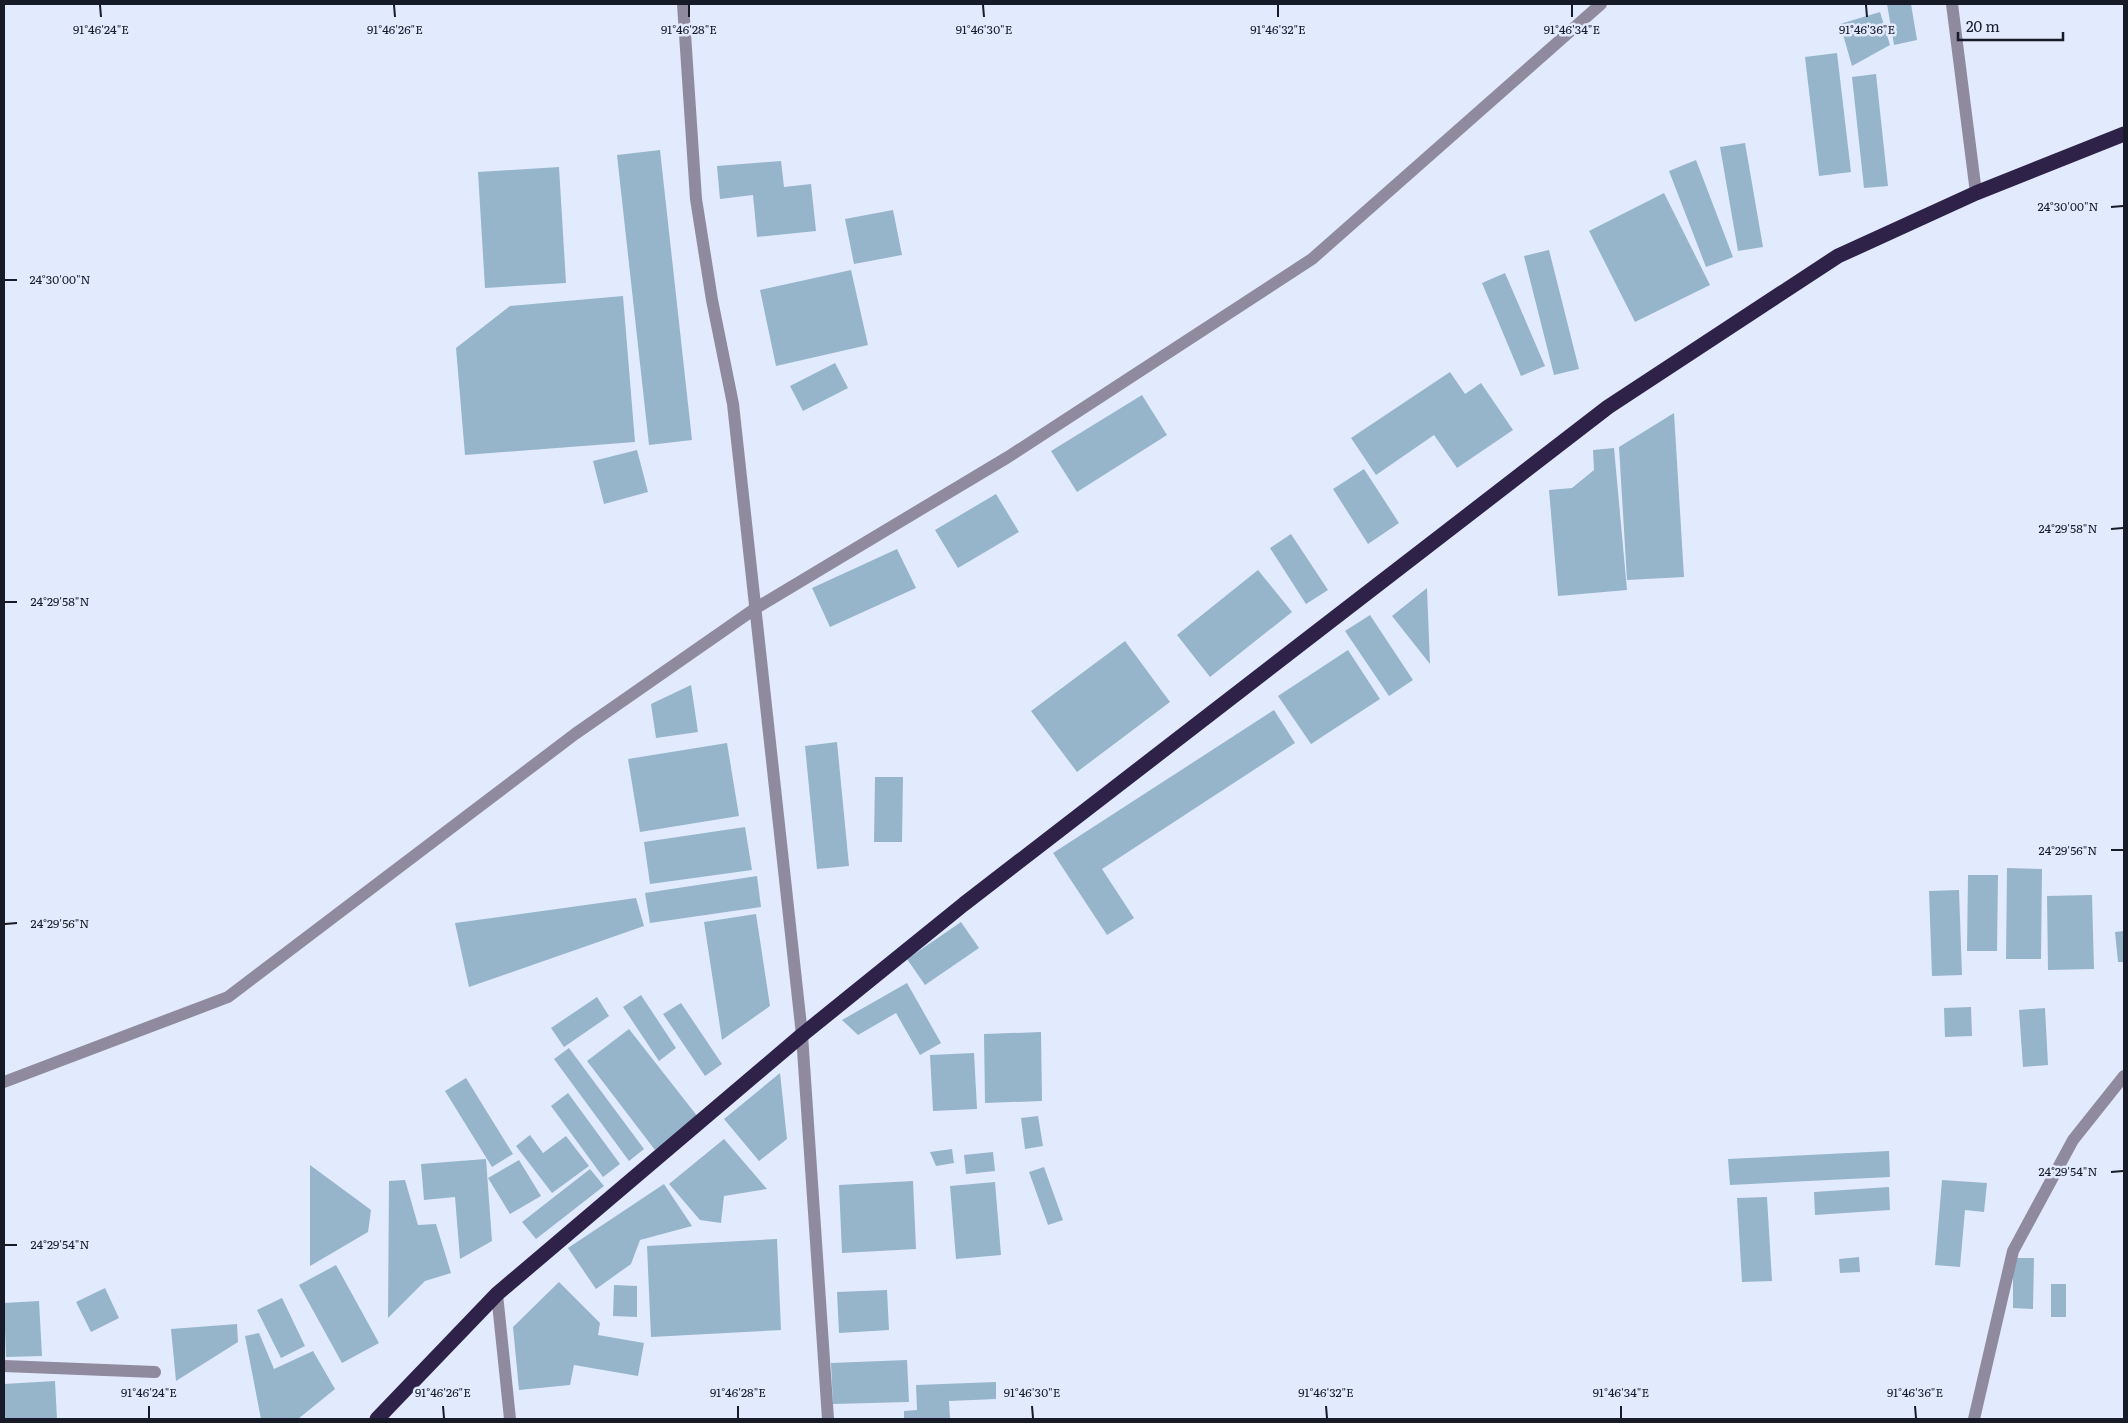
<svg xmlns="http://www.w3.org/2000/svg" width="2128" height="1423" font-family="Literata,serif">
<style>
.building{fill:#96b5cb}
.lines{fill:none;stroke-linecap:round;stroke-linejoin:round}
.street{stroke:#908a9f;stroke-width:12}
.highway{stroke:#2f2249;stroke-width:15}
.ticks{fill:none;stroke:#171b27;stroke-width:2}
.ticks-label{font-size:12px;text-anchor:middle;fill:#171b27;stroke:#e2eafe;stroke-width:5;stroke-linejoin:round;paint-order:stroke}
</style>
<rect width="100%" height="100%" fill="#e2eafe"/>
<path class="building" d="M1887 4H1911L1917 40 1894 45Z
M1880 12 1890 45 1852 66 1840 24Z
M1837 53 1851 172 1819 176 1805 57Z
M1876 74 1888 186 1864 188 1852 77Z
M1745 143 1763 247 1738 251 1720 147Z
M660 150 692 440 649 445 617 155Z
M1696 160 1733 257 1706 267 1669 171Z
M781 161 784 187 811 184 816 231 757 237 753 195 720 199 717 166Z
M559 167 566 283 485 288 478 172Z
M1664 193 1710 285 1635 322 1589 231Z
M893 210 902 255 854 264 845 219Z
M1549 250 1579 369 1554 375 1524 256Z
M851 270 868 345 776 366 760 290Z
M1505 273 1545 366 1521 376 1482 283Z
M623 296 635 442 465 455 456 348 510 306Z
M835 363 848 388 803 411 790 386Z
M1450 372 1465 394 1481 383 1513 430 1457 468 1434 435 1376 475 1351 438Z
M1142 395 1167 435 1077 492 1051 451Z
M1674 413 1684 577 1627 580 1619 447Z
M1614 448 1627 590 1558 596 1549 490 1572 488 1594 470 1593 450Z
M637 450 648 492 604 504 593 461Z
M1364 469 1399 523 1368 544 1333 489Z
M996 494 1019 532 958 568 935 530Z
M1291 534 1328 590 1306 604 1270 548Z
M897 549 916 588 830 627 812 588Z
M1258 570 1292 612 1210 677 1177 635Z
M1427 588 1430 664 1392 616Z
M1370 615 1413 680 1389 696 1345 631Z
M1125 641 1170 702 1077 772 1031 711Z
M1348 650 1380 699 1311 744 1278 696Z
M691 685 698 732 656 738 651 704Z
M1274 710 1295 743 1102 869 1134 918 1107 935 1053 853Z
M837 742 849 866 817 869 805 746Z
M727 743 739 816 640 832 628 759Z
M875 777H903L902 842H874Z
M745 827 752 870 650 884 644 842Z
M2007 868 2042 869 2041 959H2006Z
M1968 875H1998L1997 951H1967Z
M757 876 761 907 650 923 645 893Z
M1959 890 1962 975 1932 976 1929 891Z
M2092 895 2094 969 2048 970 2047 896Z
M636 898 644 926 469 987 455 923Z
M756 914 770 1006 722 1040 704 922Z
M961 922 979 948 925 985 907 959Z
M2124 931V962H2118L2115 932Z
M907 983 941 1043 920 1055 896 1013 858 1035 842 1020Z
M641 995 676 1048 659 1061 623 1007Z
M597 997 609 1016 564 1047 551 1028Z
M681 1003 722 1064 705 1076 663 1014Z
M1971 1007 1972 1036 1945 1037 1944 1008Z
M2045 1008 2048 1065 2023 1067 2019 1010Z
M629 1029 698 1117 655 1150 587 1061Z
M1041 1032 1042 1101 985 1103 984 1034Z
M569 1048 644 1149 629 1161 554 1059Z
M974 1053 977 1109 933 1111 930 1055Z
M780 1073 787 1139 759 1161 724 1119Z
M466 1078 513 1154 492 1167 445 1091Z
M568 1093 620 1164 603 1177 551 1106Z
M1038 1116 1043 1146 1025 1149 1021 1118Z
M530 1135 543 1153 566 1136 589 1166 552 1193 516 1146Z
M724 1139 767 1189 724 1196 721 1223 700 1220 669 1184Z
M952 1149 954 1163 936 1166 930 1152Z
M1889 1151 1890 1177 1730 1185 1728 1159Z
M993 1152 995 1171 966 1174 964 1155Z
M486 1159 492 1241 460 1259 455 1197 424 1200 421 1164Z
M519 1160 541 1196 510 1214 488 1178Z
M310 1165 371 1210 368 1232 310 1266Z
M1044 1167 1063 1220 1048 1225 1029 1172Z
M590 1169 604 1186 536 1239 522 1222Z
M405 1180 418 1225 436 1224 451 1273 425 1281 388 1318 389 1181Z
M1942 1180 1987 1183 1984 1212 1965 1210 1960 1267 1935 1265Z
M913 1181 916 1249 842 1253 839 1185Z
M995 1182 1001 1255 956 1259 950 1186Z
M664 1184 692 1226 640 1240 631 1264 596 1289 568 1248Z
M1889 1187 1890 1210 1815 1215 1814 1192Z
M1767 1197 1772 1281 1742 1282 1737 1198Z
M777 1239 781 1330 651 1337 647 1246Z
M1859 1257 1860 1272 1840 1273 1839 1259Z
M2013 1258H2034L2033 1309 2013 1308Z
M336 1265 379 1343 342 1363 299 1285Z
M559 1282 600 1323 598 1335 644 1343 638 1376 574 1365 570 1385 519 1390 513 1327Z
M2051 1284H2066V1317H2051Z
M614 1285 637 1286V1317L613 1316Z
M105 1288 119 1318 91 1332 76 1302Z
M887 1290 889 1330 839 1333 837 1292Z
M282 1298 305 1346 281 1358 257 1310Z
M39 1301 42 1356 6 1357 4 1303Z
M237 1324 238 1342 176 1381 171 1329Z
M259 1333 274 1369 313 1351 335 1389 298 1419H261L245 1336Z
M907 1360 909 1402 833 1404 831 1363Z
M55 1381 57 1419H4V1384Z
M996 1382V1399L949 1401 950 1419H904V1411L917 1410 916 1385Z"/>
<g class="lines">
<path class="street" d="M683 4 696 199 712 300 733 404 802 1035 828 1419
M1952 4 1976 193
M4 1082 228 997 575 734 756 608 1008 457 1312 259 1601 4
M497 1294 510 1419
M4 1366 155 1372
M1974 1419 2013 1251 2073 1140 2124 1076"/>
<path class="highway" d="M377 1419 497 1294 802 1035 964 904 1608 407 1838 256 1976 193 2124 134"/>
</g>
<path class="ticks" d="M100 5 101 17M394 5 395 17M689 5V17M983 5 984 17M1278 5V17M1572 5V17M1866 5 1867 17M2111 207 2123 206M5 280H17M2111 529 2123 528M5 602H17M2111 850H2123M5 924 17 923M2111 1172 2123 1171M5 1245H17M149 1406V1418M443 1406 444 1418M738 1406V1418M1032 1406 1033 1418M1326 1406 1327 1418M1621 1406V1418M1915 1406 1916 1418"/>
<g class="ticks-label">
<text x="101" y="34">91°46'24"E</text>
<text x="395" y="34">91°46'26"E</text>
<text x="689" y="34">91°46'28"E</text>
<text x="984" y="34">91°46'30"E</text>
<text x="1278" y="34">91°46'32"E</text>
<text x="1572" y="34">91°46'34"E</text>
<text x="1867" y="34">91°46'36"E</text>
<text x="2068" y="211">24°30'00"N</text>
<text x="60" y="284">24°30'00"N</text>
<text x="2068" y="533">24°29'58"N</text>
<text x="60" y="606">24°29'58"N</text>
<text x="2068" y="855">24°29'56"N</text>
<text x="60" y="928">24°29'56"N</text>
<text x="2068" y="1176">24°29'54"N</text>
<text x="60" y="1249">24°29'54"N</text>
<text x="149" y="1397">91°46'24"E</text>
<text x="443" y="1397">91°46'26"E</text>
<text x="738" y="1397">91°46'28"E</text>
<text x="1032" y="1397">91°46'30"E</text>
<text x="1326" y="1397">91°46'32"E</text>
<text x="1621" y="1397">91°46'34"E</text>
<text x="1915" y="1397">91°46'36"E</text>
</g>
<rect width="2128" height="1423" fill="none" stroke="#171b27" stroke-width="10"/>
<path d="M1958 32v8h105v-8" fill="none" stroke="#171b27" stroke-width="2.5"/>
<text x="1966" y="32" font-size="15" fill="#171b27" stroke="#e2eafe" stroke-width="4" paint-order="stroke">20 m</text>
</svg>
